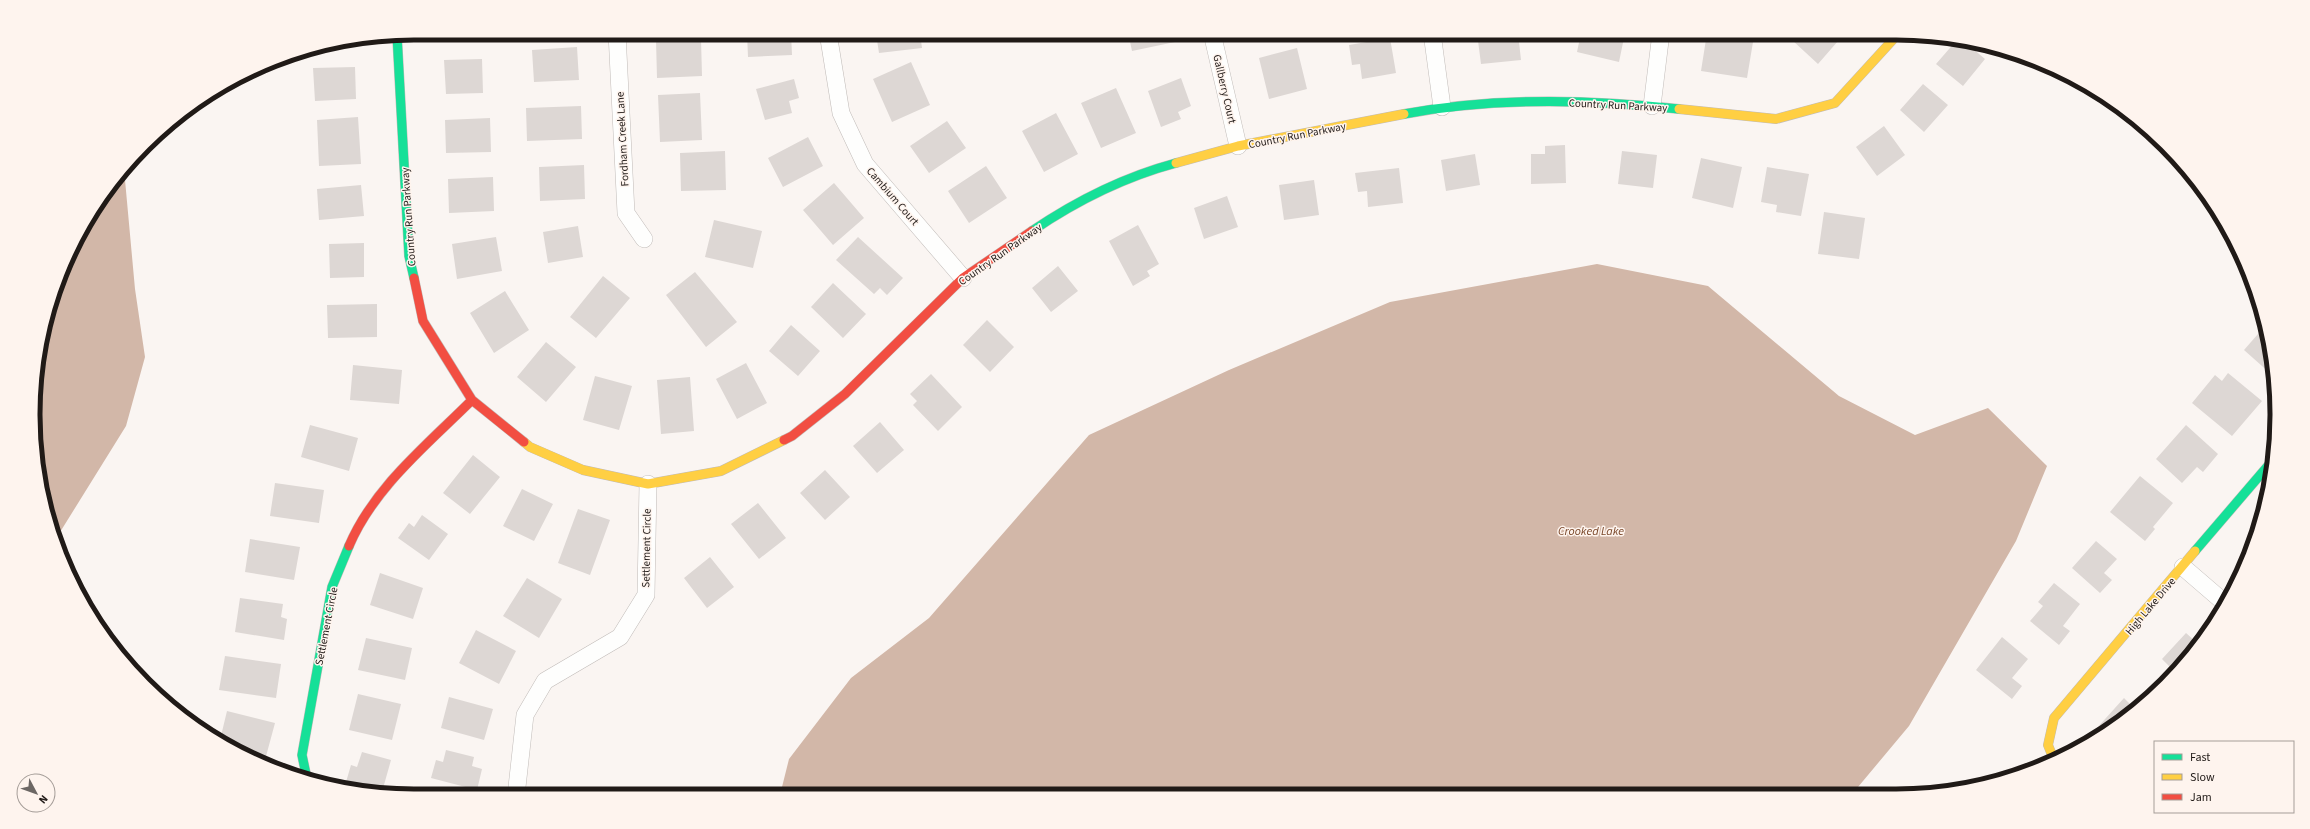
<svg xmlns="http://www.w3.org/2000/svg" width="2310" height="829" font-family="'Source Sans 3',sans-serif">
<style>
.water{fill:#d2b7a8}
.building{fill:#ddd7d4}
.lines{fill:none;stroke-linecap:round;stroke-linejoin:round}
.street-casing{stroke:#c0bbb8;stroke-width:18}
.fast-casing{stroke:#c0bbb8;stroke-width:10}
.slow-casing{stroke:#c0bbb8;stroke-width:10}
.jam-casing{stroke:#c0bbb8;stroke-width:10}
.street{stroke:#fefefd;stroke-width:17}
.fast{stroke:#16e098;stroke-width:9}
.slow{stroke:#ffcf43;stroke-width:9}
.jam{stroke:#f24e42;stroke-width:9}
.labels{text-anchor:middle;stroke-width:3;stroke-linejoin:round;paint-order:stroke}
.street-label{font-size:11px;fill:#201a17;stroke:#fef4ee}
.water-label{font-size:12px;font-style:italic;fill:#794628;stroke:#fef4ee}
.rim{fill:none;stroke:#201a17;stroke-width:5}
</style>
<rect width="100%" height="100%" fill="#faf5f2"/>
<path class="water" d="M124 169 135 289 145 357 126 426 57 537 46 513 34 440 36 365 72 246 112 182Z
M1597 264 1708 286 1839 396 1915 435 1988 408 2047 466 2016 541 1909 726 1853 793 780 795 789 759 851 678 929 618 1089 435 1229 370 1390 302Z"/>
<path class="building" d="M441 33H481V34L442 38Z
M747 33H791L792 55 748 57Z
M870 33H920L922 48 879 53 877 40H871Z
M1135 33H1173L1175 42 1132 51 1129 37 1136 36Z
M1255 33H1284L1258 42Z
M1477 33H1518L1521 60 1481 64Z
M1581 33H1625L1619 62 1577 52Z
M1707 33H1735L1754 36 1747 78 1701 71Z
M1798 33H1845L1818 64 1792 40Z
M1390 38 1396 73 1362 79 1360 64 1352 65 1349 45Z
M701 39 702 76 657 78 656 40Z
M1956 41 1965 42 1985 59 1963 86 1936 64Z
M577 47 579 80 534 82 532 50Z
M1297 48 1307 89 1269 99 1259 58Z
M482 59 483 93 446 94 444 60Z
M911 62 930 105 892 122 873 79Z
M355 67 356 99 315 101 313 68Z
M1181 78 1191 106 1178 112 1181 119 1161 127 1148 91Z
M794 79 799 98 789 101 792 113 765 120 756 89Z
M1923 84 1948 105 1924 132 1900 110Z
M1116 88 1136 133 1101 148 1081 103Z
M700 93 702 140 660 142 658 95Z
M581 106 582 139 527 141 526 108Z
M1056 113 1078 154 1044 172 1022 131Z
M358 117 361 164 319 166 317 120Z
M490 118 491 152 446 153 445 120Z
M947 121 966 148 929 173 910 146Z
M1884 126 1905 155 1877 176 1856 147Z
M808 137 823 166 783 187 768 158Z
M1565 145 1566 183 1531 184V154H1545V146Z
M725 151 726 190 681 191 680 153Z
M1622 151 1657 155 1653 188 1618 184Z
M1475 154 1480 185 1446 191 1441 160Z
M1701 158 1742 167 1733 208 1692 198Z
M584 165 585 199 540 201 539 167Z
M986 166 1007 198 969 223 948 191Z
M1767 167 1809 174 1801 216 1776 212 1777 205 1761 202Z
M1399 168 1403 203 1368 207 1367 191 1358 192 1355 173Z
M493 177 494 211 449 213 448 179Z
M1314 180 1319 215 1284 220 1279 185Z
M834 183 864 218 833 245 803 210Z
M361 185 364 216 319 220 317 189Z
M1227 196 1238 227 1204 239 1194 208Z
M1824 212 1865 218 1859 259 1818 254Z
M714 220 762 231 753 268 705 257Z
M1138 225 1159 264 1147 271 1150 276 1133 286 1109 241Z
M578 226 583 257 548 263 543 232Z
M496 237 502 271 457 279 452 244Z
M858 237 903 278 887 295 880 288 874 294 836 260Z
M364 243V277L330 278 329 244Z
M1058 266 1078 291 1051 312 1032 288Z
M695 272 737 322 706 347 666 295Z
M603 276 630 298 596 338 570 317Z
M833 283 866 314 843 338 811 307Z
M505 291 529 330 494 353 470 313Z
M377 304V337L328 338 327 305Z
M987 320 1014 347 990 372 963 345Z
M791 325 820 351 798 376 769 351Z
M2265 326 2274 364V370L2271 374 2244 350Z
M546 342 576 367 546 402 517 377Z
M746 363 767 403 737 419 716 379Z
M353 365 402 370 399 404 350 400Z
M2228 373 2262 401 2232 436 2192 403 2215 375 2222 381Z
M931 374 962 407 938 431 913 405 917 401 910 394Z
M595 376 632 386 619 430 583 420Z
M690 377 694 431 661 434 657 380Z
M880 422 904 450 877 473 853 446Z
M310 425 358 438 349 471 301 457Z
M2186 425 2218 454 2203 472 2197 467 2182 483 2156 459Z
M473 455 500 477 470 514 443 493Z
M825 470 850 497 825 520 800 493Z
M2140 476 2173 503 2153 527 2155 529 2145 541 2110 512Z
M275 483 324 490 319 523 270 516Z
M522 489 553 504 534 541 503 526Z
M758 503 786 538 759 559 731 524Z
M578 509 610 520 590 575 558 563Z
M422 515 448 534 429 560 398 538 409 523 414 527Z
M250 539 300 547 294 580 245 572Z
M2096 541 2117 559 2104 573 2112 580 2100 593 2072 568Z
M710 557 734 587 707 608 684 578Z
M380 573 423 588 413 619 370 605Z
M527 578 562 599 539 638 503 616Z
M2054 583 2080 604 2063 626 2070 631 2059 645 2030 621 2043 606 2038 602Z
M240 598 283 604 281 617 287 619 284 640 235 632Z
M476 630 516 651 499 684 459 663Z
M2186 633 2196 642 2173 670 2162 659Z
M2002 637 2028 659 2012 678 2022 686 2012 699 1976 670Z
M366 638 412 648 405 680 358 670Z
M225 656 281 664 276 698 219 690Z
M358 694 401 704 392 740 349 730Z
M449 697 493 709 484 740 441 728Z
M2124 698 2135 709 2100 733 2096 729Z
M227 711 275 723 265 760 220 740Z
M446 750 474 757 472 766 482 769 477 790 431 778 436 760 443 762Z
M362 752 391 760 382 792 346 782 351 765 357 767Z"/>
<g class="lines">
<defs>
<path id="street" d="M617 33 626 213 644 239
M828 33 841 113 865 164 963 278
M1212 33 1238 146
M1432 33 1442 107
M1652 106 1661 33
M2183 567 2226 604
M516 796 525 715 545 681 620 637 646 595 648 484"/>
<path id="fast" d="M397 35 409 256 414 278
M1404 114C1494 97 1588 99 1679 109
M1032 231C1076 201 1124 177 1176 163
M2195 551 2273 460
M307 779 302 755 332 587 349 546"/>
<path id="slow" d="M1679 109 1776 119 1835 103 1899 33
M1176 163 1238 146 1404 114
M524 442 530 447 583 470 648 484 721 471 784 440
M2054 760 2048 745 2054 718 2195 551"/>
<path id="jam" d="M414 278 423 321 472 400 524 442
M784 440 792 436 845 394 963 278 1032 231
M349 546C374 487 428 444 472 400"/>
</defs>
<use href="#street" class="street-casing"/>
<use href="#fast" class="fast-casing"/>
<use href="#slow" class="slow-casing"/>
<use href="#jam" class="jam-casing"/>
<use href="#street" class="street"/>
<use href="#fast" class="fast"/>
<use href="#slow" class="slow"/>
<use href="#jam" class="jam"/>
</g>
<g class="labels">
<g class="street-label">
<text transform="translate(1225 89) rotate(77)" y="4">Gallberry Court</text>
<text transform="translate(1618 105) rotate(3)" y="4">Country Run Parkway</text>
<text transform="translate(1297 135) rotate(-11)" y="4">Country Run Parkway</text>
<text transform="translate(622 139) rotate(-93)" y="4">Fordham Creek Lane</text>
<text transform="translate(893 196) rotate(49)" y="4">Cambium Court</text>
<text transform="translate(408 217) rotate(-94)" y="4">Country Run Parkway</text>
<text transform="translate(1000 254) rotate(-35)" y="4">Country Run Parkway</text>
<text transform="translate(646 548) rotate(-89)" y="4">Settlement Circle</text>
<text transform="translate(2150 606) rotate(-50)" y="4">High Lake Drive</text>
<text transform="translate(326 626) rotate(-79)" y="4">Settlement Circle</text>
</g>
<g class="water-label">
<text x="1591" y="535">Crooked Lake</text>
</g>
</g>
<path d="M0 0H2310V829H0ZM414 40H1896A374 374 0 0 1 2270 414V415A374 374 0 0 1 1896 789H414A374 374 0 0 1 40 415V414A374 374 0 0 1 414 40Z" fill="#fef4ee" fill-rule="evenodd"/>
<path class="rim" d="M414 40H1896A374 374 0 0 1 2270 414V415A374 374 0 0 1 1896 789H414A374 374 0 0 1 40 415V414A374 374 0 0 1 414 40Z"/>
<rect x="2154" y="741" width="140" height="72" fill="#fef4ee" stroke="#a59d98"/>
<rect x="2162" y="754" width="20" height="6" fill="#16e098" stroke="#a59d98"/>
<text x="2190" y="761" font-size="12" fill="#201a17">Fast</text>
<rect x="2162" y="774" width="20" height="6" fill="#ffcf43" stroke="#a59d98"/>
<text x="2190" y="781" font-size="12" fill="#201a17">Slow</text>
<rect x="2162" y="794" width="20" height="6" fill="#f24e42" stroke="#a59d98"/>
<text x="2190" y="801" font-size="12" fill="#201a17">Jam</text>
<g transform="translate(36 793) rotate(131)"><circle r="19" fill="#fef4ee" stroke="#a59d98"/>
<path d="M0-3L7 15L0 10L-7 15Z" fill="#6c6764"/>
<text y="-6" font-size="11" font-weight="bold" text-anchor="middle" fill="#201a17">N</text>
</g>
</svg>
